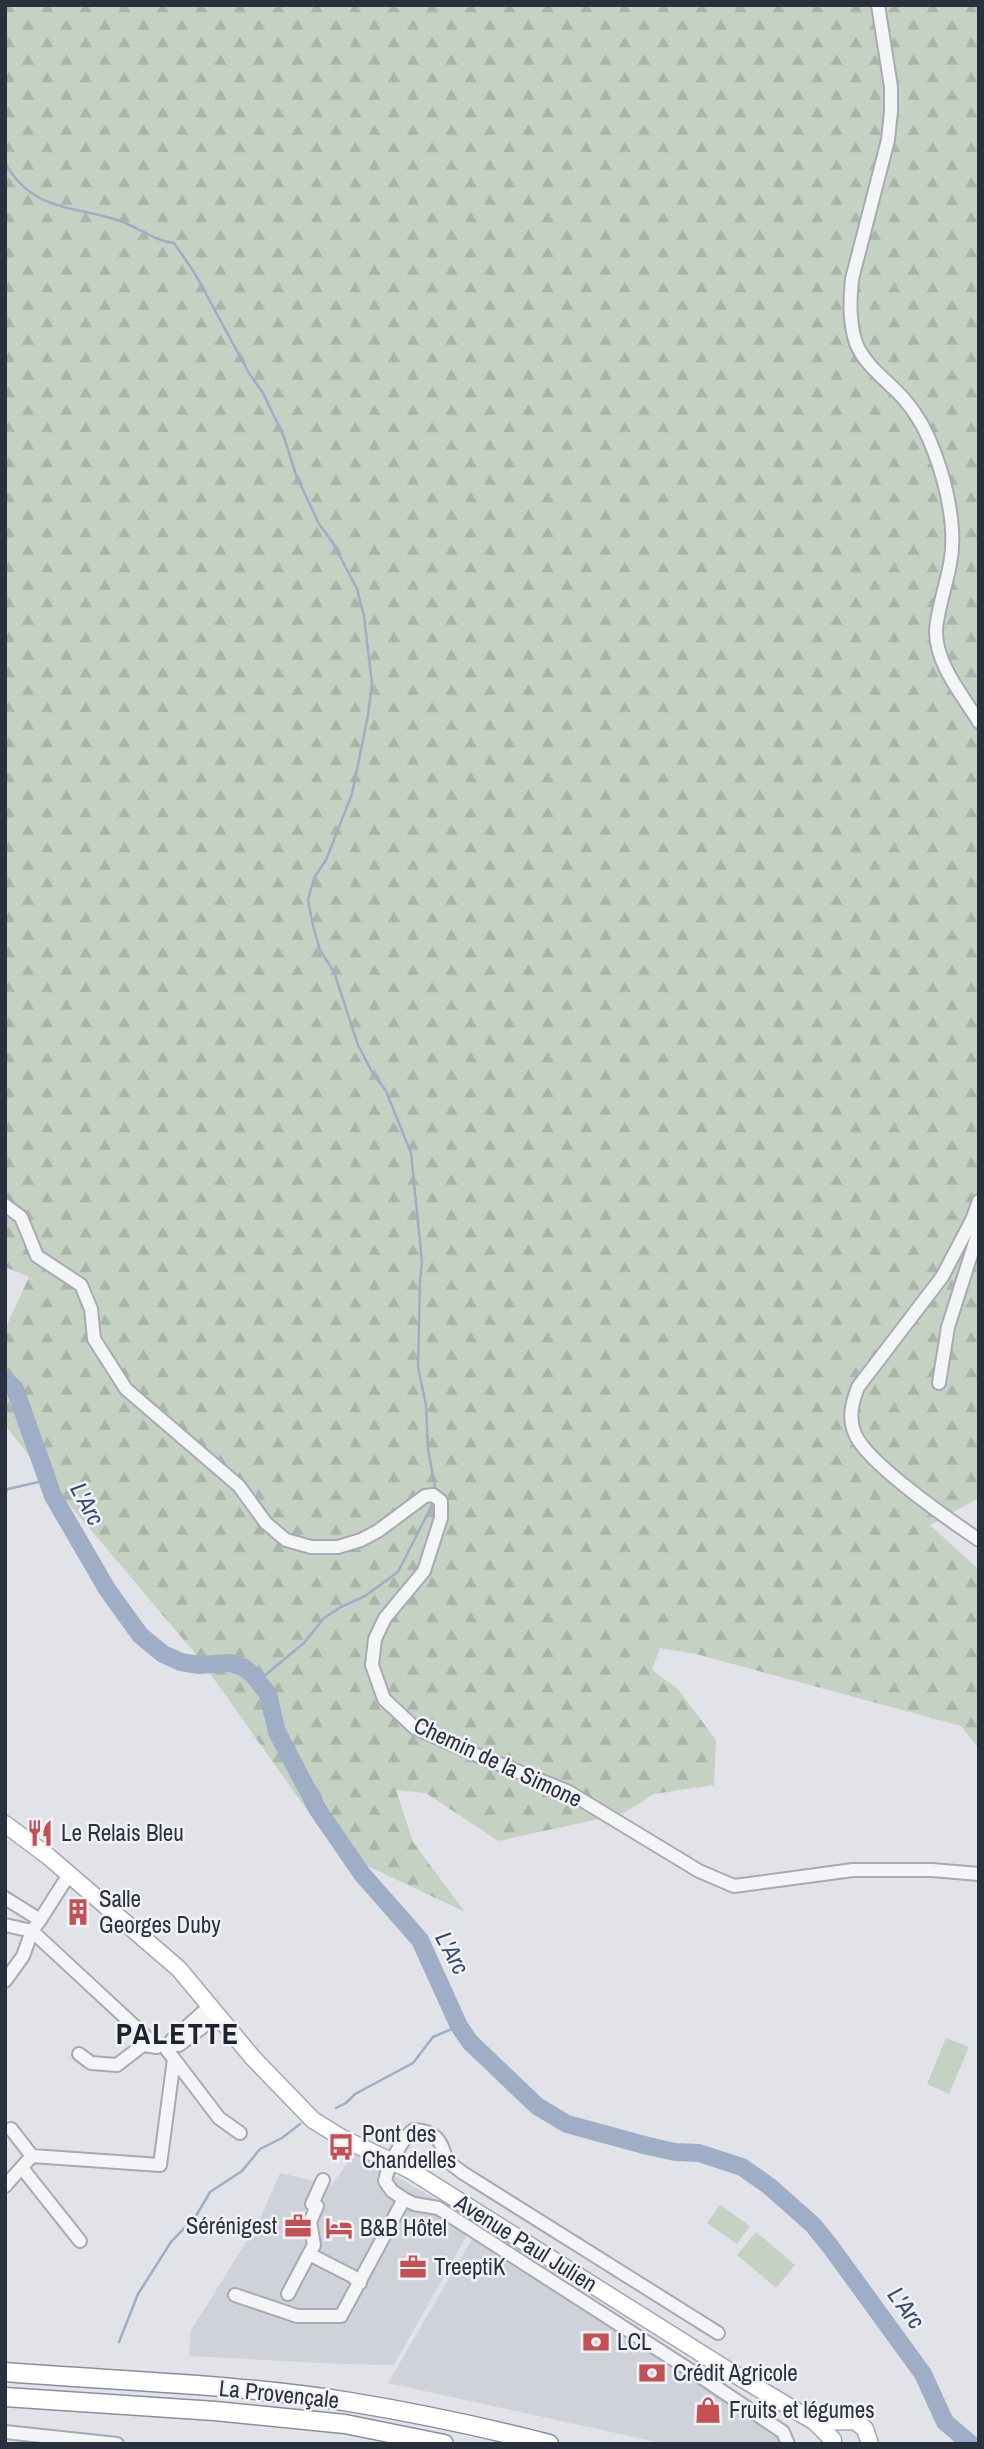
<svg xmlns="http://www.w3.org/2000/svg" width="984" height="2449" font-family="'Archivo Narrow',sans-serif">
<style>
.built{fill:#d0d2da}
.forest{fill:url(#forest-firs)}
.park{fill:#c5d2c3}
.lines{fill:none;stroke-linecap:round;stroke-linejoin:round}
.stream{stroke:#9fadc6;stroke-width:2.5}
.river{stroke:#9fadc6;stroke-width:18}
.minor-casing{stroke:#a7aab3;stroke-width:16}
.major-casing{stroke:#a1a7b4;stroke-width:19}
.highway-casing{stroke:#8a8f9e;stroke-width:21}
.minor{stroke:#f4f5f7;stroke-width:12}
.major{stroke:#fff;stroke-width:16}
.highway{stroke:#fff;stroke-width:18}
.labels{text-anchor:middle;stroke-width:5;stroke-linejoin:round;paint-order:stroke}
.street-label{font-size:23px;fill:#2b303f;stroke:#f1f2f6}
.poi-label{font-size:23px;fill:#2b303f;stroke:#f1f2f6;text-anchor:start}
.water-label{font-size:24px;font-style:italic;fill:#384a70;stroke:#f1f2f6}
.district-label{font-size:30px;font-weight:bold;letter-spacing:2px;fill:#1d2130;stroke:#f1f2f6}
</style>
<defs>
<pattern id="forest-firs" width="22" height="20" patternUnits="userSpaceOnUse" patternTransform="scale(1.75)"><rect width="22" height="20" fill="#c5d2c3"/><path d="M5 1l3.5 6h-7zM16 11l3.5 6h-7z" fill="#a9b5a9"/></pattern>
</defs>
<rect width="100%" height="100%" fill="#e1e3e9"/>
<path class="built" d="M354 2153 475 2221 394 2365 342 2364 189 2356 191 2331 260 2219 280 2173 332 2185Z
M472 2239 707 2381 783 2438 785 2444H666L388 2383Z"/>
<path class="forest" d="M5 5H979V1498L930 1525 979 1570V1749L961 1726 696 1654 660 1648 652 1670 678 1689 716 1740 714 1785 654 1794 622 1814 498 1841 426 1793 396 1790 413 1842 465 1912 336 1851 199 1658 41 1471 5 1425V1329L29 1277 5 1267Z"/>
<path class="park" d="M946 2038 969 2047 949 2094 927 2084Z
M720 2205 750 2226 737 2244 707 2223Z
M756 2232 795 2265 776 2288 737 2255Z"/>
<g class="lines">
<path class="stream" d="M5 163C34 214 77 205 123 222 140 229 156 241 174 243L194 272 249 373 263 393 284 437 296 475 319 524 333 543 357 589 364 616 372 684 368 715 352 794 326 860 314 878 308 900 313 926 320 950 334 972 358 1045 371 1070 386 1091 411 1153 422 1262 420 1280 418 1367 426 1405 428 1449 436 1492
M5 1492 8 1489 47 1480
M258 1681 304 1643 324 1618 341 1607 365 1596 398 1572 432 1505
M336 2108 346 2103 355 2094 413 2063 433 2037 459 2026
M119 2342 138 2294 171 2242 196 2216 210 2192 242 2171 260 2149 282 2138 300 2124"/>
<path class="river" d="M5 1379 15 1389 53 1496 107 1589 140 1635 163 1654 181 1662 199 1665 230 1663 243 1667 253 1675 268 1694 277 1732 318 1810 362 1874 420 1940 459 2026 470 2042 537 2106 567 2124 648 2146 675 2152 699 2153 742 2167 769 2186 813 2225 830 2246 923 2374 945 2422 971 2444"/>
<defs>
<path id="minor" d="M878 5 891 87V111L888 140 852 279C850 301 849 322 856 343 865 366 888 381 904 399 918 415 928 434 935 454 947 486 957 531 950 564 947 582 936 615 936 632 936 664 963 696 979 722
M979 1201 972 1220 942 1277 858 1387C852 1403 848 1417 855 1434 867 1463 951 1521 979 1540
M5 1205 21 1217 37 1256 81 1285 91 1309 94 1339 126 1389 239 1486 266 1523 286 1540 311 1547H338L361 1540 378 1531 425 1496 433 1495 441 1501V1518L424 1571 385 1618 375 1639 372 1665 384 1699 415 1728 474 1754 567 1791 699 1871 734 1886 853 1870H932L979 1874
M939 1383 948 1327 977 1236 972 1220 975 1218
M5 1898 40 1920 68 1876
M40 1920 32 1931 156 2046
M5 1925 32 1931 23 1956 5 1981
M210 2006 172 2040V2045H179L218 2015
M79 2054 91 2063 117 2065 143 2045 157 2047
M174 2059 219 2118 240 2133
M11 2129 32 2156
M22 2168 80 2241
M5 2186 32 2156 160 2165 174 2059 167 2050
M309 2254 314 2245 310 2222 317 2206 312 2204 323 2180
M288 2294 309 2254 352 2276 360 2283
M235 2295 297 2316H341L404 2199
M718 2333 463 2173 446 2160C442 2140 435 2131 414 2130 403 2136 387 2168 385 2181L392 2191 404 2199 414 2204 438 2208 707 2381 783 2432 788 2444
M5 2432 117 2444"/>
<path id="major" d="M5 1824 49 1857 179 1969 253 2058 313 2120 342 2138 410 2170 726 2369 815 2422 833 2440
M815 2422 855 2421 865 2429 870 2444"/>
<path id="highway" d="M5 2372C118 2381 239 2384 350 2402 417 2413 483 2427 549 2444
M5 2397 215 2411 345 2424 444 2444"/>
</defs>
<use href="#minor" class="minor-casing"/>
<use href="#major" class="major-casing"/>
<use href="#highway" class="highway-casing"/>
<use href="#minor" class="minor"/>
<use href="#major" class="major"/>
<use href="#highway" class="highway"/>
</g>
<defs>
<symbol id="restaurant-bare" viewBox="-9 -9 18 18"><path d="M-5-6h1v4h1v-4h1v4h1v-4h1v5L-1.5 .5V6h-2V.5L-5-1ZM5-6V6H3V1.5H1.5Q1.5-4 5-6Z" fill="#c45054" stroke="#f1f2f6" stroke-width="2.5" paint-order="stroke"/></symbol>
<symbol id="building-bare" viewBox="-9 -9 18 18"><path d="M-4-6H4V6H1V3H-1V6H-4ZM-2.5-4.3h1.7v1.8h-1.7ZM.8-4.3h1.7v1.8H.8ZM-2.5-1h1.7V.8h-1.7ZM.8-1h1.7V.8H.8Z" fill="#c45054" stroke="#f1f2f6" stroke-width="2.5" paint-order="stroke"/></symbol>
<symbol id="bus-bare" viewBox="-9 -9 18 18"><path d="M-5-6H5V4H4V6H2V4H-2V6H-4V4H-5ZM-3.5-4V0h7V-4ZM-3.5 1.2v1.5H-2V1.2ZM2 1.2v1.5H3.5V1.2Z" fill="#c45054" stroke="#f1f2f6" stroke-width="2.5" paint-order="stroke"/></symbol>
<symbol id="office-bare" viewBox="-9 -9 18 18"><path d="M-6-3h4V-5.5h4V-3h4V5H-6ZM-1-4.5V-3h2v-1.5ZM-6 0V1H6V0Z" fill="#c45054" stroke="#f1f2f6" stroke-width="2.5" paint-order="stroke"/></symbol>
<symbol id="hotel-bare" viewBox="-9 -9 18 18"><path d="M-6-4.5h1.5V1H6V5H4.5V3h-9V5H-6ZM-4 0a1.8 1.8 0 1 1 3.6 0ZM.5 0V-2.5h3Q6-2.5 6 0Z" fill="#c45054" stroke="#f1f2f6" stroke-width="2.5" paint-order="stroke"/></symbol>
<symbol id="bank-bare" viewBox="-9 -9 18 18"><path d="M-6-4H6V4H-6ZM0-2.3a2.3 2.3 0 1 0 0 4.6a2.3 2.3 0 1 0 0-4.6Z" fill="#c45054" stroke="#f1f2f6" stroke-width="2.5" paint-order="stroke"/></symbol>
<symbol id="shop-bare" viewBox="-9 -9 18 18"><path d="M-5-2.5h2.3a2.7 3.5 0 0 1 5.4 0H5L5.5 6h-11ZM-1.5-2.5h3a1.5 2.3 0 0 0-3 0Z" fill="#c45054" stroke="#f1f2f6" stroke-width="2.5" paint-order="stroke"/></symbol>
</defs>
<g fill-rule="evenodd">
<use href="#restaurant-bare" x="21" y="1814" width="38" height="38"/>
<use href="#building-bare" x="59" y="1893" width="38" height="38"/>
<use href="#bus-bare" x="322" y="2128" width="38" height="38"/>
<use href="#office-bare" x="279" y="2207" width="38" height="38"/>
<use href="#hotel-bare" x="320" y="2209" width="38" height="38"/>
<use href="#office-bare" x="394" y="2248" width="38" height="38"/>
<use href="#bank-bare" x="577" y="2323" width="38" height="38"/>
<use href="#bank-bare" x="633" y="2354" width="38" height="38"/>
<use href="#shop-bare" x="689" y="2391" width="38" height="38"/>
</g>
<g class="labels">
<g class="street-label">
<text transform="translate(498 1762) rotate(25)" y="8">Chemin de la Simone</text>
<text transform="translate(526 2243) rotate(32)" y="8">Avenue Paul Julien</text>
<text transform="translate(279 2394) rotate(6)" y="8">La Provençale</text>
</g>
<g class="poi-label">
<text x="61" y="1841">Le Relais Bleu</text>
<text x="99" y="1907">Salle<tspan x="99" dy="26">Georges Duby</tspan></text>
<text x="362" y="2142">Pont des<tspan x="362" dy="26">Chandelles</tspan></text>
<text x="277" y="2234" text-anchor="end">Sérénigest</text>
<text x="360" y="2236">B&amp;B Hôtel</text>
<text x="434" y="2275">TreeptiK</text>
<text x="617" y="2350">LCL</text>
<text x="673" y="2381">Crédit Agricole</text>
<text x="729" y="2418">Fruits et légumes</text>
</g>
<g class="water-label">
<text transform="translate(87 1504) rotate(62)" y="8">L'Arc</text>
<text transform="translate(452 1953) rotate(62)" y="8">L'Arc</text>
<text transform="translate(906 2308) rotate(54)" y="8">L'Arc</text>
</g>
<g class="district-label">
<text x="178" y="2044">PALETTE</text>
</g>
</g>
<rect width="984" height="2449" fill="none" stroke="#2b303f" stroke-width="14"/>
</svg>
